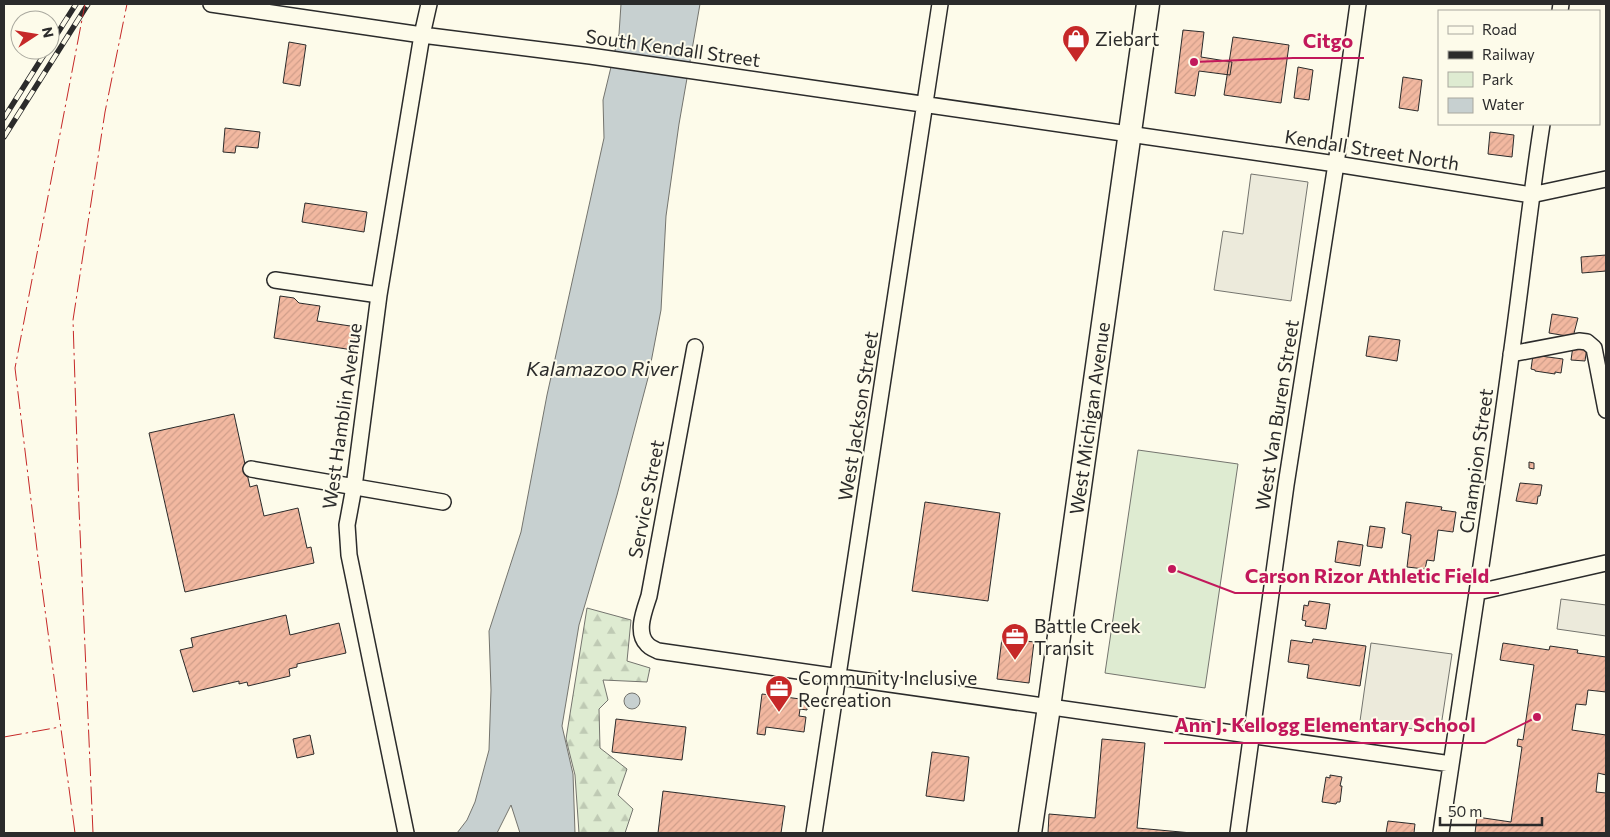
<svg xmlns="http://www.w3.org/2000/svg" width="1610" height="837" font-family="Commissioner,sans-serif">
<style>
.green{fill:#deebd1;stroke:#74746e}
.forest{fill:url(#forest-firs);stroke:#74746e}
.parking{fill:#eceadb;stroke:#74746e}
.water{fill:#c7d0d0;stroke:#74746e}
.building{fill:url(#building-hatch);stroke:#2b2b2b}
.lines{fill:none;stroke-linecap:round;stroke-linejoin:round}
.minor-casing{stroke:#2b2b2b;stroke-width:18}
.highway-casing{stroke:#2b2b2b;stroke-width:25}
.minor{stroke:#fdfbea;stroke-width:15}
.highway{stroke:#fdfbea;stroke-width:22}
.rail-casing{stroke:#2b2b2b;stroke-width:5.5}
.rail{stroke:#fdfbea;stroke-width:4;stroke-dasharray:11;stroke-linecap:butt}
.power{stroke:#c62828;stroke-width:1;stroke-dasharray:18 4 2.5 4;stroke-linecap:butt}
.labels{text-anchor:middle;stroke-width:4;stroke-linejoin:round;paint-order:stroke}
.poi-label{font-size:19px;fill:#2b2b2b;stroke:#fdfbea;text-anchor:start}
.street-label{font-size:19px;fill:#2b2b2b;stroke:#fdfbea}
.water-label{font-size:20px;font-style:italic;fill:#2b2b2b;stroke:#fdfbea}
.leader{fill:none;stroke:#c2185b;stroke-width:2}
.callout-dot{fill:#c2185b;stroke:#fdfbea;stroke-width:2}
.callout-label{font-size:20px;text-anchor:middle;font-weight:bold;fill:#c2185b;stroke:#fdfbea;stroke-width:4;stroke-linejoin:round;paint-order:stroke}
</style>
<defs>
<pattern id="forest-firs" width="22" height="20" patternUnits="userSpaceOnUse" patternTransform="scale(1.25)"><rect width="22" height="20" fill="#deebd1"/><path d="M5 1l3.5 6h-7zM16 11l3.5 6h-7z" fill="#bfcab4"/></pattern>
<pattern id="building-hatch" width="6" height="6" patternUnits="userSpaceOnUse" patternTransform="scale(1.25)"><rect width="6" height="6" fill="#f2b8a0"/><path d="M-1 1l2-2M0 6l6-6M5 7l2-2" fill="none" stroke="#d09e8a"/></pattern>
</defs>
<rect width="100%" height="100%" fill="#fdfbea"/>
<path class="green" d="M1138 450 1238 464 1205 688 1105 673Z"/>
<path class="forest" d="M587 608 631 620 627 661 650 668 647 682 603 680 608 700 599 709 600 748 627 769 618 795 633 809 625 833H579L575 775 566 739Z"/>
<path class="parking" d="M1251 174 1308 182 1291 301 1214 290 1223 231 1243 234Z
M1561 599 1606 605V636L1557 629Z
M1371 643 1452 654 1440 733 1360 721Z"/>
<path class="water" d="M621 4H700L679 124 666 216 661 310 648 378 617 495 579 625 562 726 573 774 575 833H520L511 805 497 833H457L467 820 475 802 489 750 491 690 489 631 521 532 547 395 604 138 603 100 619 34Z
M624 701a8 8 0 1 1 16 0a8 8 0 1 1-16 0Z"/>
<path class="building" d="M1183 30 1204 32 1201 57 1232 62 1230 75 1199 71 1195 96 1175 93Z
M1233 37 1289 45 1281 103 1224 95Z
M289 42 306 45 300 86 283 83Z
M1298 67 1313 70 1309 100 1294 98Z
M1403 77 1422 80 1418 111 1399 108Z
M225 128 260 132 258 148 236 146 235 153 223 152Z
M1490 132 1514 135 1512 157 1488 154Z
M305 203 367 212 364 232 302 222Z
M1606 255V271L1582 273 1581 257Z
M280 296 294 298 299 303 320 306 317 321 357 327 353 350 274 338Z
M1552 314 1578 318 1573 337 1549 333Z
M1369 336 1400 340 1397 361 1366 356Z
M1573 346 1587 347 1585 361 1571 360Z
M1533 355 1563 359 1561 373 1555 372V374L1535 371V370L1531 369Z
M234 414 250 487 257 485 264 516 298 508 307 548 311 547 314 563 185 592 149 433Z
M1529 462 1534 463V469L1529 468Z
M1520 483 1542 485 1540 496H1538L1537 504 1516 501Z
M925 502 1000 513 988 601 912 591Z
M1406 502 1442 507 1441 510 1456 512 1453 532 1438 530 1434 561 1427 560 1425 569 1407 567 1411 535 1402 533Z
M1370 526 1385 528 1382 548 1367 546Z
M1338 541 1363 545 1360 566 1335 562Z
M1309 601 1330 604 1326 629 1305 626 1306 621 1302 620 1304 605 1308 606Z
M286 615 290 635 339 623 346 653 297 664V667L289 669 290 676 248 686 247 682 239 684V681L193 692 180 650 193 647 191 638Z
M1002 638 1034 642 1029 683 997 679Z
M1313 639 1366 646 1360 686 1307 678 1309 665 1288 662 1291 640 1312 643Z
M1503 643 1549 650 1550 646 1578 650 1577 653 1606 657V692L1588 690 1586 705 1576 704 1572 730 1606 735V775L1598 773 1596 792 1606 793V833H1475L1477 817 1511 822 1522 747 1517 746 1518 739 1523 740 1534 665 1500 660Z
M762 694 808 700 807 710 800 709 799 716 806 717 804 732 766 727 765 735 757 734Z
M616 719 686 727 682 760 612 752Z
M310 735 314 754 297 758 293 739Z
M1102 739 1145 743 1137 828 1192 833H1048L1049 814 1095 818Z
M932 752 969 757 964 801 926 796Z
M1330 775 1342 777 1340 786H1342L1340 802H1337L1336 804 1322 802 1326 777 1330 778Z
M663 791 785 806 781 833H658Z
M1388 821 1415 824 1414 833H1386Z"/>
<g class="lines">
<defs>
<path id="minor" d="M211 4 422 35 590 56 1336 164 1531 195 1606 179
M1560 11 1561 4
M275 280 379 295
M695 347 649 596C645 609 635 632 647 644 649 647 654 649 658 651L1451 764
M1511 354 1579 341 1587 342 1594 348 1606 410
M251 469 443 502
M1478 592 1606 563
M406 833 349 555 347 525 354 487 379 295 422 35 429 4
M814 833 940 4
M1238 833 1286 485 1336 164 1358 4
M1441 833C1464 674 1490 515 1511 356 1522 278 1530 201 1542 124"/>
<g id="highway">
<path id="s1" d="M1030 833 1049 707 1148 4"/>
</g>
</defs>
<use href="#minor" class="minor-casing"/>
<use href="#highway" class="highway-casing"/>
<use href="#minor" class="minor"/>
<use href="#highway" class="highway"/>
<defs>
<path id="rail" d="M50 45 76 4
M4 118 47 50
M4 137 88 4"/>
</defs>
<use href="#rail" class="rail-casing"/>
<use href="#rail" class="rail"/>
<path class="power" d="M4 737 60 727
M75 833 38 558 15 368 85 4
M93 833 79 508 73 320 105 112 127 4"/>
</g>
<defs>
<symbol id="shop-pin" viewBox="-11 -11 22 30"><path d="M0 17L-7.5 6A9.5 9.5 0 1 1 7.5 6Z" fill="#c62828" stroke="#fdfbea"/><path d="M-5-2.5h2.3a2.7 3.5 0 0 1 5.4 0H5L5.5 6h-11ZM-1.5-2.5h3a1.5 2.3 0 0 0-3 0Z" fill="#fff"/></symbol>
<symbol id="office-pin" viewBox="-11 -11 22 30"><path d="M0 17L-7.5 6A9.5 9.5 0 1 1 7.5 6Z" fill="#c62828" stroke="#fdfbea"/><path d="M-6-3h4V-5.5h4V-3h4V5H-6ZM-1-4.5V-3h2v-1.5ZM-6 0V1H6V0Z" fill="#fff"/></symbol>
</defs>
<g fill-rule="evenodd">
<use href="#shop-pin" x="1060" y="23" width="32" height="43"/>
<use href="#office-pin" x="999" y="621" width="32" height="43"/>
<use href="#office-pin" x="763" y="673" width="32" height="43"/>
</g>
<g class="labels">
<g class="poi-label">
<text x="1095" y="46">Ziebart</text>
<text x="1034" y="633">Battle Creek<tspan x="1034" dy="22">Transit</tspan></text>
<text x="798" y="685">Community Inclusive<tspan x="798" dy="22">Recreation</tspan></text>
</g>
<g class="street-label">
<text transform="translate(673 48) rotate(8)" y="7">South Kendall Street</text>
<text transform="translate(1372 150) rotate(9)" y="7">Kendall Street North</text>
<text transform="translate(1277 415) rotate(-81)" y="7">West Van Buren Street</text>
<text transform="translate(342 416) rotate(-82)" y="7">West Hamblin Avenue</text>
<text transform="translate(858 416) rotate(-81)" y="7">West Jackson Street</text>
<text dy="7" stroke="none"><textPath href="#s1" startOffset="419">West Michigan Avenue</textPath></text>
<text transform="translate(1476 461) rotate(-82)" y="7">Champion Street</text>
<text transform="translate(646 499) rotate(-79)" y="7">Service Street</text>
</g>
<g class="water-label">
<text x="602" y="376">Kalamazoo River</text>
</g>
</g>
<path class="leader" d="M1194 62L1293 58H1364M1172 569L1235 593H1499M1537 717L1485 743H1164"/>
<g class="callout-dot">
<circle cx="1194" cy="62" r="5"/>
<circle cx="1172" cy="569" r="5"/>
<circle cx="1537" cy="717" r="5"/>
</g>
<g class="callout-label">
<text x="1328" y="48">Citgo</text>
<text x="1367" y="583">Carson Rizor Athletic Field</text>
<text x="1325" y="732">Ann J. Kellogg Elementary School</text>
</g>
<rect width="1610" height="837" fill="none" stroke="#2b2b2b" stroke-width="10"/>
<rect x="1438" y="10" width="162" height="115" fill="#fdfbea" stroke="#a9a89e"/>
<rect x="1448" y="26" width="25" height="8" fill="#fdfbea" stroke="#a9a89e"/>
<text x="1482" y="35" font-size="15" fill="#2b2b2b">Road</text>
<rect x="1448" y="51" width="25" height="8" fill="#2b2b2b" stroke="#a9a89e"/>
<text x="1482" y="60" font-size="15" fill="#2b2b2b">Railway</text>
<rect x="1448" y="72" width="25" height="15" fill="#deebd1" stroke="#a9a89e"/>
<text x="1482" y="85" font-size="15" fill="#2b2b2b">Park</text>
<rect x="1448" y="98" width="25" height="15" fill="#c7d0d0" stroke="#a9a89e"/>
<text x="1482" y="110" font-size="15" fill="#2b2b2b">Water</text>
<g transform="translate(35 35) rotate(78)"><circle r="24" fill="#fdfbea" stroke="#a9a89e"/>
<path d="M0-4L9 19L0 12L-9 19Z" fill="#c62828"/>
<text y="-8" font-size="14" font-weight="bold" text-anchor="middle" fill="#2b2b2b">N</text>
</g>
<path d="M1440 817v8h102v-8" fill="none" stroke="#2b2b2b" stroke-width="2.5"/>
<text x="1448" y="817" font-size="15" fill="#2b2b2b" stroke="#fdfbea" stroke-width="4" paint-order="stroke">50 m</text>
</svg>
